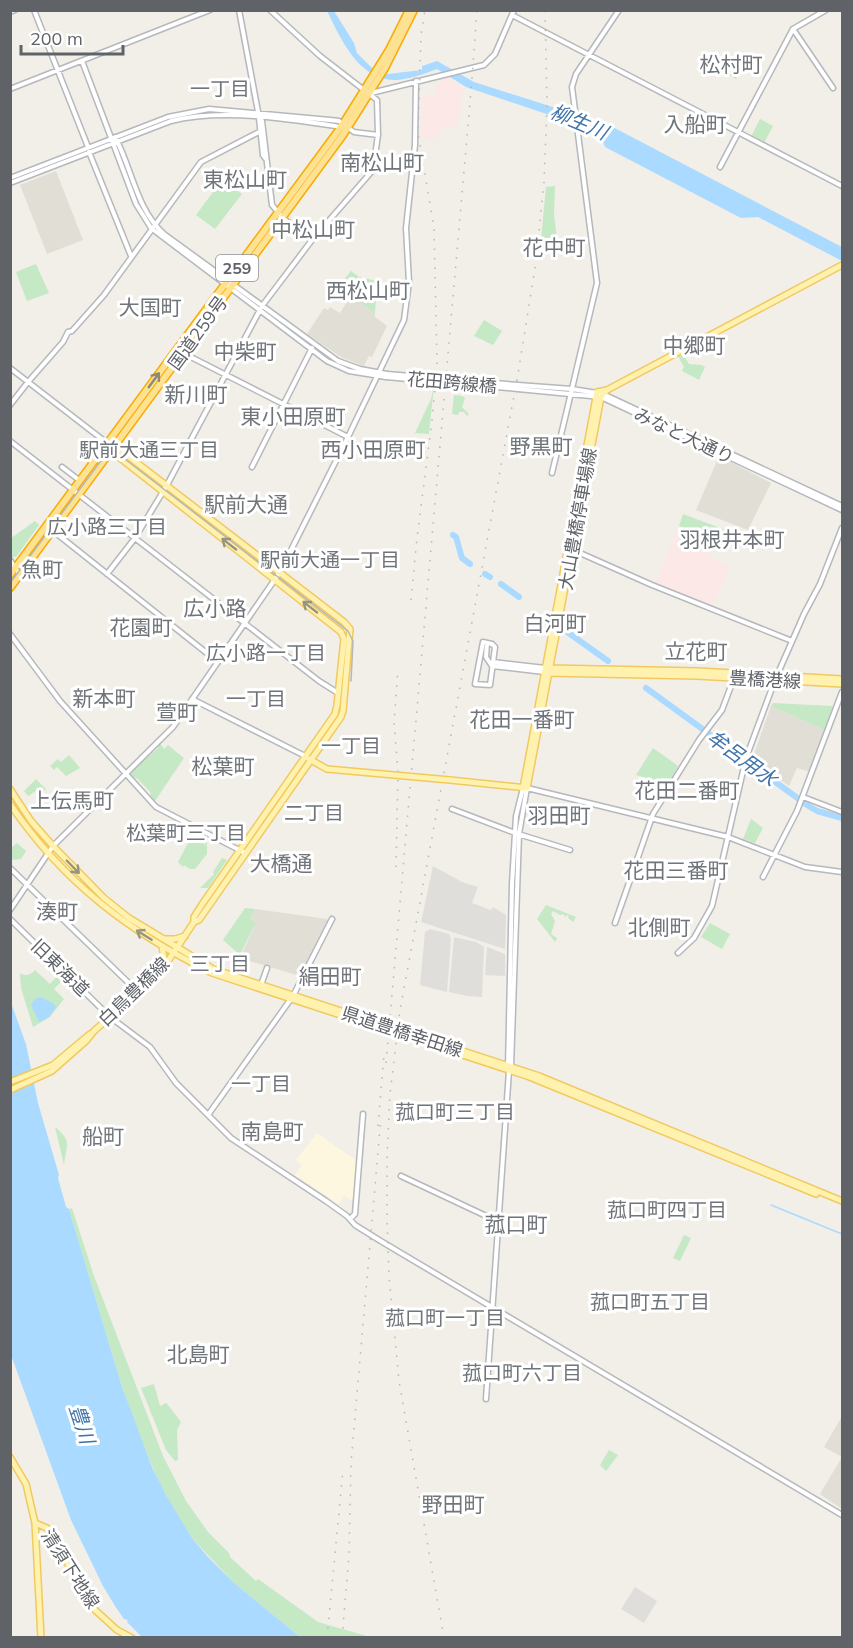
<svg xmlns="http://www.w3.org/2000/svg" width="853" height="1648" font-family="Mulish,'Noto Sans JP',sans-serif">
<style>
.commercial{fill:#fef7e0}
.industrial{fill:#e0deda}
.education{fill:#e1ded6}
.medical{fill:#fce8e6}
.green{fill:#c5e8c5}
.water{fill:#aadaff}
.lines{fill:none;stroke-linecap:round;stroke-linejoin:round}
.stream{stroke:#aadaff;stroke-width:1.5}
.river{stroke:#aadaff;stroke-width:6}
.minor-casing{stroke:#b5b8bc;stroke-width:7}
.major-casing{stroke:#f2c960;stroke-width:8}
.highway-casing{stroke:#f9ab00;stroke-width:9}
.minor{stroke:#fff;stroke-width:4}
.major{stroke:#fff2af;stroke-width:5}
.highway{stroke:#fde293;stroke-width:6}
.tram{stroke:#b6b7b8;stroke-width:1.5}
.rail{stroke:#b6b7b8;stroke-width:1.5;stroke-dasharray:1.5 8;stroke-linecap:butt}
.minor-bridge-casing{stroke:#b5b8bc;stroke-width:7;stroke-linecap:butt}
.major-bridge-casing{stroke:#f2c960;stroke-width:8;stroke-linecap:butt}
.minor-bridge{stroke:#fff;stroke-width:4}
.major-bridge{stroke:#fff2af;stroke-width:5}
.oneway{stroke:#8e8975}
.oneway2{stroke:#979581}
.labels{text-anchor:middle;stroke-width:6;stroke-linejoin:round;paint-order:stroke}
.shield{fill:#fff;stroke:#8f9295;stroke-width:1.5}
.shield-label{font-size:16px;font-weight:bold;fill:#5f6368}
.street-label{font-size:18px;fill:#5f6368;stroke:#fff}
.neighbourhood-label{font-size:20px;fill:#70757a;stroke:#fff}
.water-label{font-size:20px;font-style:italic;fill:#4174aa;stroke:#fff}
.quarter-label{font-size:21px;fill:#70757a;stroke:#fff}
</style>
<rect width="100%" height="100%" fill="#f1efe8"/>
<path class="commercial" d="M317 1133 357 1161 353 1201 344 1196 339 1204 295 1175 302 1165 296 1160Z"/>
<path class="industrial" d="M433 866 462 882 478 887 472 903 491 910 493 907 506 915 505 949 421 922Z
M430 929 449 934 451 939 447 992 420 985 425 932Z
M454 937 476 942 484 947 482 997 468 996 449 992Z
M487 947 505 954V976L485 975Z
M635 1587 657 1601 644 1623 621 1609Z"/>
<path class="education" d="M56 171 83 240 47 254 20 185Z
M351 295 375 313V317L387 326 372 357 369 356 364 366 341 357 307 334 324 308 328 310 330 307 340 313Z
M719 456 771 483 748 530 696 510Z
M771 706 825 730 810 772 797 768 789 786 752 760Z
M255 909 327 919 328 921 300 976 246 960 241 956 256 922 250 919Z
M841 1418H842V1509L820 1494 842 1457 824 1447Z"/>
<path class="medical" d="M448 77 463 88 458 127 442 126 441 135 438 134 437 140 420 137 423 96H434L436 85 442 83 440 78Z
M677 529 715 544 709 557 731 567 713 604 710 605 656 583Z"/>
<path class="green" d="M735 56 745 61 736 79 725 73Z
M760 119 773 126 764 143 751 137Z
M222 180 242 194 215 229 196 215Z
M555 186 554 215 557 238 541 240 546 187Z
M36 264 49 293 27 301 16 272Z
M351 271 359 277 377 281 375 313 341 288 340 285Z
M484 320 502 331 493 345 474 336Z
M683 354 689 364 701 365 705 367 699 380 682 371 684 367 678 356Z
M434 386 429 434 415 433 431 399Z
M454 395 462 396 465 398 462 407 469 414 467 416 464 412H459L458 415 452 414Z
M683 514 744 537 739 549 679 526Z
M35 521 39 525 16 557H12L11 555V538Z
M773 703 832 706 833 707 825 730 771 706Z
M160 743 164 749 168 745 184 758 155 801 150 795 151 793 138 779 132 777 131 773C138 763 149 757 158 748L157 746Z
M653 748 678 766 668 784 636 775Z
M69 755 80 768 66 776 57 767 54 770 50 766 58 759 61 762Z
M36 779 46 789 43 792 36 791 28 796 24 791Z
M751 819 763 828 755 843 743 839Z
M196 835 201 836 207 842V854L195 869H190L184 865 183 867 178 862 189 841 199 839 207 847 203 841 196 838Z
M17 843 26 851 21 859 11 860V848Z
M222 858 227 860 208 888H200L214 874 213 872Z
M546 905 576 917 573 922 568 918 569 916 567 915 565 917 564 914 560 915 553 911 551 914 555 921 551 934 557 938 555 942 537 919Z
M245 908 255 909 250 919 256 922 240 955 223 940Z
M710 923 730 934 722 949 701 937Z
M35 970 50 984 59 974 64 979 54 989 64 999 50 1017 33 1027 21 988 20 973C26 977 30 975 35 970Z
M55 1127C73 1142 66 1145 64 1165Z
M72 1208 94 1276 163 1456 186 1501 208 1532 229 1553 230 1557 256 1581 258 1579 318 1622 370 1637H300L233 1582 192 1538 175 1512 159 1482 136 1428 122 1387 69 1209Z
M684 1235 691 1238 680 1261 673 1258Z
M154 1384 160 1406 166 1403 168 1405 181 1422 177 1430 178 1460 175 1461 166 1450 141 1388Z
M609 1450 618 1455 606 1471 600 1465Z"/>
<path class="water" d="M327 11H334L354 43 357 53 372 68 388 74 422 70V66L437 61 474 82 581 116 605 126 607 124 842 247V261L758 217 741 218 605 147 600 134 582 126 466 87 437 69C424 74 410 79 396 80 359 81 341 39 327 11Z
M41 997 54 1004 56 1007 49 1017 39 1022 31 1005 36 998Z
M10 1000 26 1044 38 1103 59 1175 58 1178 66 1207 69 1209 122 1387 152 1467 167 1497 192 1538 208 1557 233 1582 300 1637H142L127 1622 128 1620 124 1619 115 1606 103 1586 71 1520 11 1355Z"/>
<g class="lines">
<path class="stream" d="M771 1205 842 1234"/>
<path class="river" d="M453 535 456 537 462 558 470 564
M485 574 490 577
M501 584 519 597
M563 629 608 661
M646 688 807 805 817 811 842 818"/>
<defs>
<path id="minor" d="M34 10 88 147
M239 10 259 117 262 121 272 205 283 218 312 240
M10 12 15 10
M512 15 842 186
M793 29 833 88
M82 61 136 204 151 228 327 361 349 371 386 377
M10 89 210 10
M371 93 484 65 495 54 514 10
M259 118 263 155 265 158
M115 137C132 168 136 209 164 234L338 361 360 369 387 374
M89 152 131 256
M720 167 793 29 826 10
M10 178 168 117 209 109 330 120 339 121 354 132 378 135
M10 183 171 121C222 108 290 119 341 127
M183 353 348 437
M10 368 107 443
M518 385 572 389 603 394 842 506
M518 389 601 397 842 510
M10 405 28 382 63 342 68 332 72 331 104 295 201 162 259 132
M10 441 319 681 338 693
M62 467 79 480
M252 467 312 348
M552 473 597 283 572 87 576 74 619 10
M47 526 218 662
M571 549 652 585 792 641
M10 560 20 575
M107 574 135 538 167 485 262 306 312 240 373 170 378 135 377 100 320 56 270 10
M10 634 60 701 156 807 245 853
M483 642 492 644 495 647 490 685 475 684Z
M487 643 486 657 492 666 544 672
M493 662 545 668
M192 699 305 756
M803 797 842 812
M452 809 515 833 570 850
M10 868 138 992
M763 877 797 811 842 692
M10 910 53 846 173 727 280 572 348 437 404 320 409 282 406 228 415 145 416 81
M10 919 110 1017 150 1047 176 1083 231 1138 326 1201 347 1216 355 1225 379 1240 842 1515
M615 923 653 814 699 740 722 710 734 678
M678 953 694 938 712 906 746 758 775 680 804 614 820 584 842 528
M261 985 267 968
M508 1068 512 884 516 816 523 788
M208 1115 293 996 332 919
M401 1176 499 1222
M350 1219 355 1214 363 1114
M486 1399 509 1071 511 1067 519 834 527 788 728 837 805 867 842 872"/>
<path id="major" d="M107 444 115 446 344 622 350 629 343 711 341 717 199 920 194 922
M549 668 698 671 842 679
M547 673 697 676 842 684
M309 759 327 769
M450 780 527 788 601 397 606 391
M523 788 597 392 607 390 842 265
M10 789 31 821 53 846 104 898 129 918 213 969 539 1076 842 1201
M10 804C63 882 129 932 212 973L527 1076 816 1194
M165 939H175L185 936
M162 946 165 965
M10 1082 53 1065 90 1034
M10 1090 52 1071 86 1041 94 1031 160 973 194 922V917L203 903 335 714 337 705 344 639 341 632 110 450
M10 1457 26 1484 35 1523 41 1638
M35 1523 47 1528 94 1609 117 1630 132 1638"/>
<path id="highway" d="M10 575 341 127 389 50 409 10
M10 588 343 135 385 68 414 10"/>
</defs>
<use href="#minor" class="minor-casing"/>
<use href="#major" class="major-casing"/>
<use href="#highway" class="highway-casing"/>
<use href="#minor" class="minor"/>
<use href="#major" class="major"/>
<use href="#highway" class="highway"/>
<path class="tram" d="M10 583 100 462 109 453H117L348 631 353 641 351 681"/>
<path class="rail" d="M411 600 417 538 432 421 437 363 434 228 418 133 421 35 425 10
M396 867 398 771 394 723 398 668
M386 1063 471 91 477 10
M378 1126 384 1054
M327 1638 343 1470
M342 1638 349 1555 351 1463 381 1117
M444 1638 399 1381 389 1276 387 1216V1156L390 1094 400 1010 518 374 536 262 544 182 547 105 545 10"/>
<defs>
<path id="minor-bridge" d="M387 374 518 385
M386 377 518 389"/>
<path id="major-bridge" d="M327 769 450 780"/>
</defs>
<use href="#minor-bridge" class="minor-bridge-casing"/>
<use href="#major-bridge" class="major-bridge-casing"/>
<use href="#minor-bridge" class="minor-bridge"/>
<use href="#major-bridge" class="major-bridge"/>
</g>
<defs><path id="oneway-shaft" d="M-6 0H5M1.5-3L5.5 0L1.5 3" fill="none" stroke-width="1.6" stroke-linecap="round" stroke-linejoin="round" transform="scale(1.5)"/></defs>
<use class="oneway" href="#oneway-shaft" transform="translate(154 380) rotate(-54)"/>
<g class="oneway2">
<use href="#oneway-shaft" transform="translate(229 544) rotate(-142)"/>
<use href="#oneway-shaft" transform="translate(310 607) rotate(-142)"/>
<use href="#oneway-shaft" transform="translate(73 867) rotate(46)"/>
<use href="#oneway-shaft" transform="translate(144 935) rotate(-148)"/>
</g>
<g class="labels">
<rect class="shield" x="216" y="255" width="42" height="26" rx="4.5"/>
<g class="shield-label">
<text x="237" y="274">259</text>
</g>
<g class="street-label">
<text transform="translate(198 333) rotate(-54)" y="6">国道259号</text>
<text transform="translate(452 383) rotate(5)" y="6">花田跨線橋</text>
<text transform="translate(684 436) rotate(25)" y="6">みなと大通り</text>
<text transform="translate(578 519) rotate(-80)" y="6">大山豊橋停車場線</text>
<text transform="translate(765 680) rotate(3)" y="6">豊橋港線</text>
<text transform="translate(60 968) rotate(44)" y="6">旧東海道</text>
<text transform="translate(134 992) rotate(-44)" y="6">白鳥豊橋線</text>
<text transform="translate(402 1032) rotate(18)" y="6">県道豊橋幸田線</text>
<text transform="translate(70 1569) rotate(57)" y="6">清須下地線</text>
</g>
<g class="neighbourhood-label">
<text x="220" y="96">一丁目</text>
<text x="149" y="457">駅前大通三丁目</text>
<text x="107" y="534">広小路三丁目</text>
<text x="330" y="567">駅前大通一丁目</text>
<text x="266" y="660">広小路一丁目</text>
<text x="256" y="706">一丁目</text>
<text x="351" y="753">一丁目</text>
<text x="314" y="820">二丁目</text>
<text x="186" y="840">松葉町三丁目</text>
<text x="220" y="971">三丁目</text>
<text x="261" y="1091">一丁目</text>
<text x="455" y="1119">菰口町三丁目</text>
<text x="667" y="1217">菰口町四丁目</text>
<text x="650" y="1309">菰口町五丁目</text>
<text x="445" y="1325">菰口町一丁目</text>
<text x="522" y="1380">菰口町六丁目</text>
</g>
<g class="water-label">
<text transform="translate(579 122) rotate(23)" y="7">柳生川</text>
<text transform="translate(742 758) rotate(36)" y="7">牟呂用水</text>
<text transform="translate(82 1424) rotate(72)" y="7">豊川</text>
</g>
<g class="quarter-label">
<text x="731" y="72">松村町</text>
<text x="695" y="132">入船町</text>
<text x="382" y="170">南松山町</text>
<text x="245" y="187">東松山町</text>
<text x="313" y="237">中松山町</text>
<text x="554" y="255">花中町</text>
<text x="368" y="298">西松山町</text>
<text x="150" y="315">大国町</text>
<text x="694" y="353">中郷町</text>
<text x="245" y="359">中柴町</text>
<text x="196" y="402">新川町</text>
<text x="293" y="424">東小田原町</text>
<text x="541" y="454">野黒町</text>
<text x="373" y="457">西小田原町</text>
<text x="246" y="512">駅前大通</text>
<text x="732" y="547">羽根井本町</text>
<text x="42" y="577">魚町</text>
<text x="215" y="616">広小路</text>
<text x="555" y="631">白河町</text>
<text x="141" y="635">花園町</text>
<text x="696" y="659">立花町</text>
<text x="104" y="706">新本町</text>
<text x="177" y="720">萱町</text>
<text x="522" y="727">花田一番町</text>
<text x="223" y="774">松葉町</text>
<text x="687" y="798">花田二番町</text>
<text x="72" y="808">上伝馬町</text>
<text x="559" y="823">羽田町</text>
<text x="281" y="871">大橋通</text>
<text x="676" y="878">花田三番町</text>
<text x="57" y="919">湊町</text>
<text x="659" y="935">北側町</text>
<text x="330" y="984">絹田町</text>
<text x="272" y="1139">南島町</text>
<text x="103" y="1144">船町</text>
<text x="516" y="1232">菰口町</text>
<text x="198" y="1362">北島町</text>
<text x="453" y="1512">野田町</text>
</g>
</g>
<rect width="853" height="1648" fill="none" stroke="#5f6368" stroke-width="24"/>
<path d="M21 45v9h102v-9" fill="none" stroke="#5f6368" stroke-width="3"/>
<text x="30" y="45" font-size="18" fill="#5f6368" stroke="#ffffff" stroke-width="4.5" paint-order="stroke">200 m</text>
</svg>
